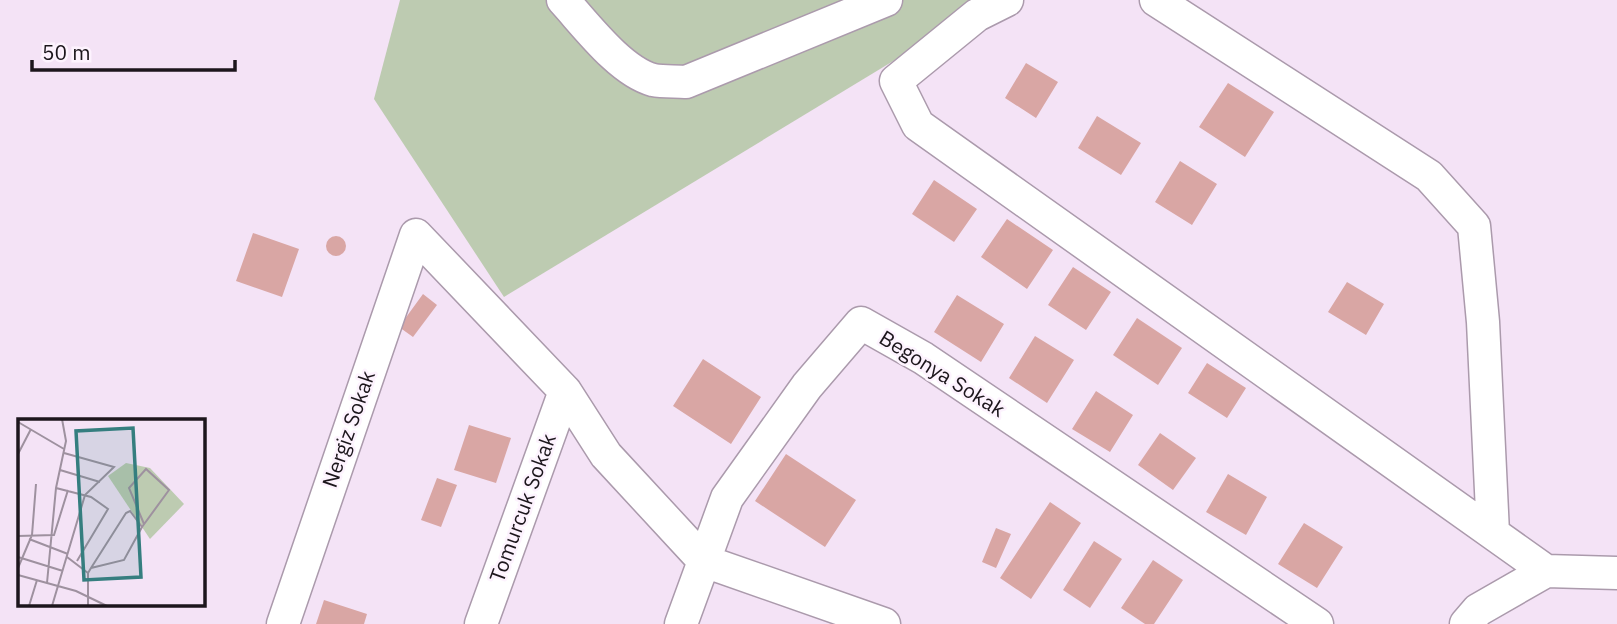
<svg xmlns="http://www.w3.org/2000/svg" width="1617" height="624" font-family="'IBM Plex Sans',sans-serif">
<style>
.green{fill:#bdcbb1}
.building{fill:#d9a6a4}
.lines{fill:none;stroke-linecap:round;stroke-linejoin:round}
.minor-casing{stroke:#ab9aac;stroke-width:35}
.minor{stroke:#fff;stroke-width:32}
.labels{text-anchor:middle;stroke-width:5;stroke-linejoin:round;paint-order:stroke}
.street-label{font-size:21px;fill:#1c161c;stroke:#fdf3fe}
.inset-road{fill:none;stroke:#9e919f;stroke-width:2}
.view{fill:#357e7f;fill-opacity:0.15;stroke:#357e7f;stroke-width:3.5}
.inset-edge{fill:none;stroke:#1c161c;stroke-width:3.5}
</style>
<rect width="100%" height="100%" fill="#f4e3f6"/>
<path class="green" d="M400 0H994L504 297 374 99Z"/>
<path class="building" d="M1026 63 1058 82 1036 118 1005 98Z
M1228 83 1274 112 1245 157 1199 127Z
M1097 116 1141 143 1121 175 1078 148Z
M1180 161 1217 184 1192 225 1155 202Z
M934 180 977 209 954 242 912 214Z
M1007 219 1053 250 1027 289 981 257Z
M253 233 299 249 282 297 236 281Z
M326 246a10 10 0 1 1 20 0a10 10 0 1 1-20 0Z
M1073 267 1111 292 1086 330 1048 305Z
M1347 282 1384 304 1366 335 1328 312Z
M423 294 437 305 413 337 399 327Z
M957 295 1004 324 981 362 934 332Z
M1137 318 1182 348 1158 385 1113 355Z
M1035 336 1074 360 1047 403 1009 378Z
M703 359 761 397 731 444 673 406Z
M1207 363 1246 388 1227 418 1188 393Z
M1096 391 1133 415 1110 452 1072 429Z
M469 425 511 438 496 483 454 470Z
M1160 433 1196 458 1173 490 1138 465Z
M786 454 856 500 825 547 755 501Z
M1228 474 1267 497 1246 535 1206 512Z
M437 478 457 485 441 527 421 520Z
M1050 502 1081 523 1031 599 1000 578Z
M1304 523 1343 547 1317 588 1278 564Z
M996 528 1011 534 996 568 982 562Z
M1094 541 1122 559 1090 608 1063 590Z
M1153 560 1183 580 1154 624H1145L1121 608Z
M324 600 367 614 364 624H316Z"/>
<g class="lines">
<defs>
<path id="minor" d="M563 0C586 25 620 71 653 80 664 82 676 81 686 82L886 0
M1007 0 977 15 896 81 918 125 1546 571 1617 573
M1156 0 1429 176 1474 226 1483 322 1493 533
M283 624 416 235 565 391 606 455 704 561 884 624
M481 624 565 391
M681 624 727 498 807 386 861 323 923 358 1317 624
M1466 624 1478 610 1546 571"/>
</defs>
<use href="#minor" class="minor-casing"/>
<use href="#minor" class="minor"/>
</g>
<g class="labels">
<g class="street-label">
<text transform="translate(942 374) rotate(32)" y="7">Begonya Sokak</text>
<text transform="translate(349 429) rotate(-71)" y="7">Nergiz Sokak</text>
<text transform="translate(523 508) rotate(-70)" y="7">Tomurcuk Sokak</text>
</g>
</g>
<g transform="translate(18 419)">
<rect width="187" height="187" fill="#f4e3f6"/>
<path d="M108 44 132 49 166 85 132 120 90 57Z" fill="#bdcbb1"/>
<path class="inset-road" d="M0 3 46 30M0 35 13 10M42 51 82 63M38 69 73 78 90 90 59 142M124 108 151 71 128 50 111 69 126 105M0 117 36 116 50 71M11 120 50 135M0 138 45 152M49 138 70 154M0 149 14 116 18 65M0 156 58 172 89 187M29 164 38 69 48 22 44 0M11 187 19 161M34 187 67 76 96 48 46 34M70 187V154L73 149 108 94 112 92 124 108 106 141 73 149"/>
<path class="view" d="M115 9 123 158 66 161 58 12Z"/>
<rect width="187" height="187" class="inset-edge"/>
</g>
<path d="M32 60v10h203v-10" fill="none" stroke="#1c161c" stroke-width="3.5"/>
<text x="42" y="60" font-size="21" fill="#1c161c" stroke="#fdf3fe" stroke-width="5" paint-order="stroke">50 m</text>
</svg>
